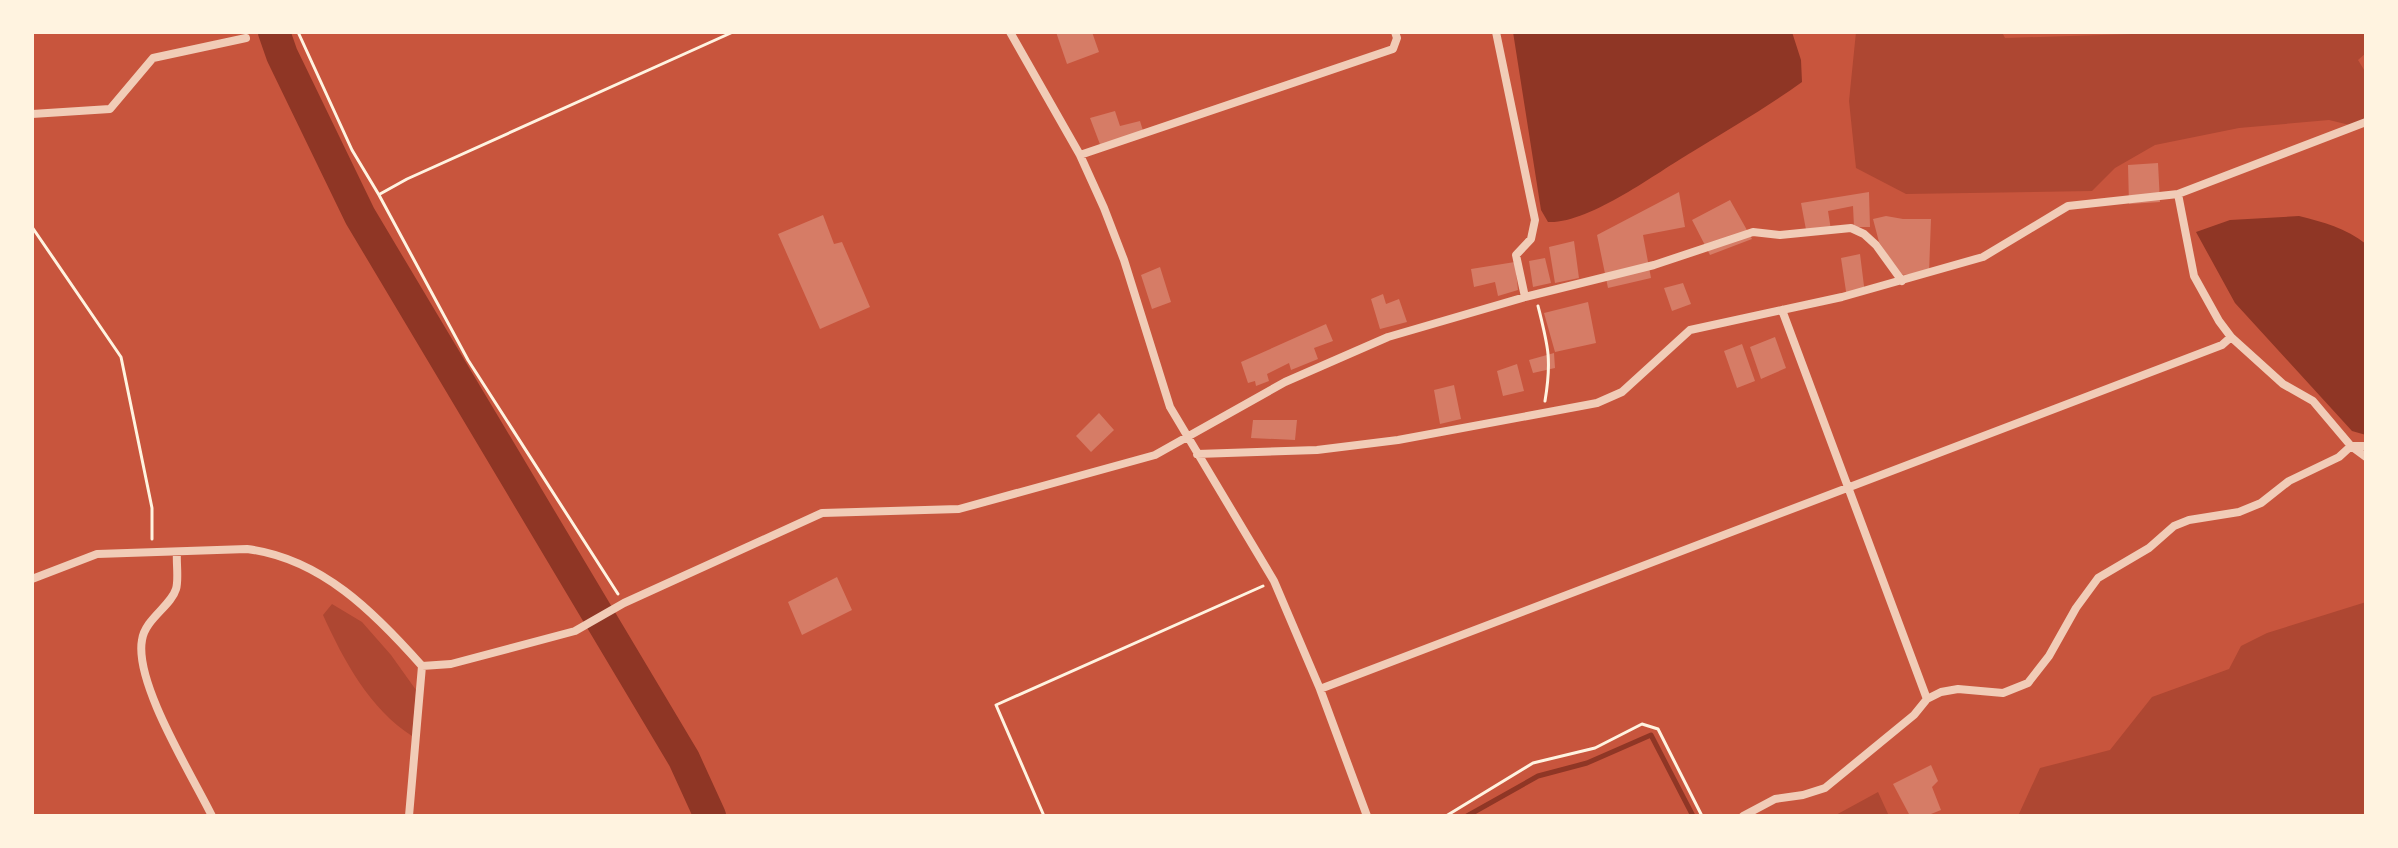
<svg xmlns="http://www.w3.org/2000/svg" width="2398" height="848" font-family="'DM Sans',sans-serif">
<style>
.green{fill:#ae4732}
.water{fill:#8f3625}
.lines{fill:none;stroke-linecap:round;stroke-linejoin:round}
.stream{stroke:#8f3625;stroke-width:5}
.river{stroke:#8f3625;stroke-width:32}
.building{fill:#d67c66}
.path{stroke:#fff3e0;stroke-width:3}
.minor{stroke:#f1ccb7;stroke-width:8}
</style>
<rect width="100%" height="100%" fill="#c8553d"/>
<path class="green" d="M1856 32H2002L2005 38 2195 32H2366V53L2358 60 2366 73V122L2358 127 2329 120 2239 128 2155 145 2115 168 2092 191 1906 194 1856 168 1849 101Z
M2366 602V816H2018L2040 768 2110 750 2152 697 2229 669 2241 646 2267 633Z
M332 604 362 622 391 655 416 690 412 736C369 708 344 661 323 615Z
M1878 792 1889 816H1834Z"/>
<path class="water" d="M1513 32H1792L1801 60 1802 82C1766 108 1729 129 1692 152 1656 173 1589 224 1548 222L1541 210Z
M2299 216C2323 222 2346 228 2366 244V435L2352 431 2235 303 2196 232 2230 220Z"/>
<g class="lines">
<path class="stream" d="M1467 816 1538 776 1587 763 1651 735 1693 816"/>
<path class="river" d="M274 32 282 55 360 216 684 759 710 816"/>
</g>
<path class="building" d="M1056 32H1092L1099 52 1067 64Z
M1115 111 1120 126 1140 121 1144 134 1101 147 1090 118Z
M2158 163 2160 202 2129 204 2128 165Z
M1679 192 1685 227 1643 235 1651 278 1608 288 1597 235Z
M1869 192 1870 227H1854L1853 206 1828 211 1831 230 1807 235 1801 203Z
M1730 200 1752 239 1710 255 1692 220Z
M823 215 834 244 842 242 870 307 820 329 778 234Z
M1886 216 1903 219H1931L1929 273 1901 275 1879 242 1873 219Z
M1574 241 1579 278 1555 283 1549 247Z
M1860 254 1865 294 1847 298 1841 258Z
M1545 258 1551 283 1533 287 1529 261Z
M1515 262 1518 290 1498 296 1495 282 1474 287 1471 269Z
M1160 267 1171 302 1152 309 1141 275Z
M1683 283 1691 304 1672 311 1664 288Z
M1383 294 1386 304 1399 299 1407 322 1380 329 1371 299Z
M1588 302 1596 343 1555 352 1544 313Z
M1326 324 1333 341 1314 348 1318 359 1291 370 1289 363 1267 374 1269 381 1256 386 1255 381 1248 383 1241 362Z
M1775 337 1786 368 1761 379 1750 347Z
M1742 344 1755 381 1737 388 1724 351Z
M1554 353 1555 368 1533 373 1529 360Z
M1517 364 1524 391 1503 396 1497 371Z
M1454 385 1461 419 1440 424 1434 390Z
M1099 413 1114 430 1091 452 1076 436Z
M1253 420H1297L1295 440 1251 438Z
M837 577 852 610 802 635 788 602Z
M1931 765 1938 781 1932 787 1941 810 1926 816H1910L1893 784Z"/>
<g class="lines">
<path class="path" d="M298 32 352 150 379 195 468 360 618 594
M380 194 407 179 733 32
M32 227 121 357 152 508V539
M1538 306C1548 346 1552 359 1545 401
M1044 816 996 705 1263 586
M1446 816 1533 763 1595 748 1642 724 1658 729 1702 816"/>
<path class="minor" d="M1010 32 1080 155 1104 208 1124 260 1170 407 1274 581 1320 689 1367 816
M1496 32 1535 220 1531 239 1516 255 1525 297
M32 114 110 109 153 58 246 38
M1080 155 1393 49 1397 38 1395 32
M2178 194 2194 276 2219 321 2231 337 2283 384 2313 401 2351 446 2366 457
M1782 310 1927 699
M1197 454 1317 450 1398 440 1597 403 1622 392 1690 330 1842 297 1983 257 2068 206 2178 194 2366 122
M177 552C176 563 179 579 176 589 171 606 145 619 142 640 134 683 192 775 212 816
M32 579 97 554 247 549C321 558 375 613 422 666L409 816
M422 666 451 664 575 631 624 603 822 513 959 509 1155 455 1285 382 1388 337 1525 297 1654 265 1753 232 1780 235 1851 228 1864 234 1876 245 1902 281
M1320 689 2222 345 2231 337
M1743 816 1775 799 1803 795 1825 788 1914 715 1927 699 1941 692 1958 689 2003 693 2028 683 2049 656 2076 608 2098 578 2149 548 2174 526 2189 520 2239 512 2261 503 2289 481 2339 457 2351 446H2366"/>
</g>
<rect width="2398" height="848" fill="none" stroke="#fff3e0" stroke-width="68"/>
</svg>
